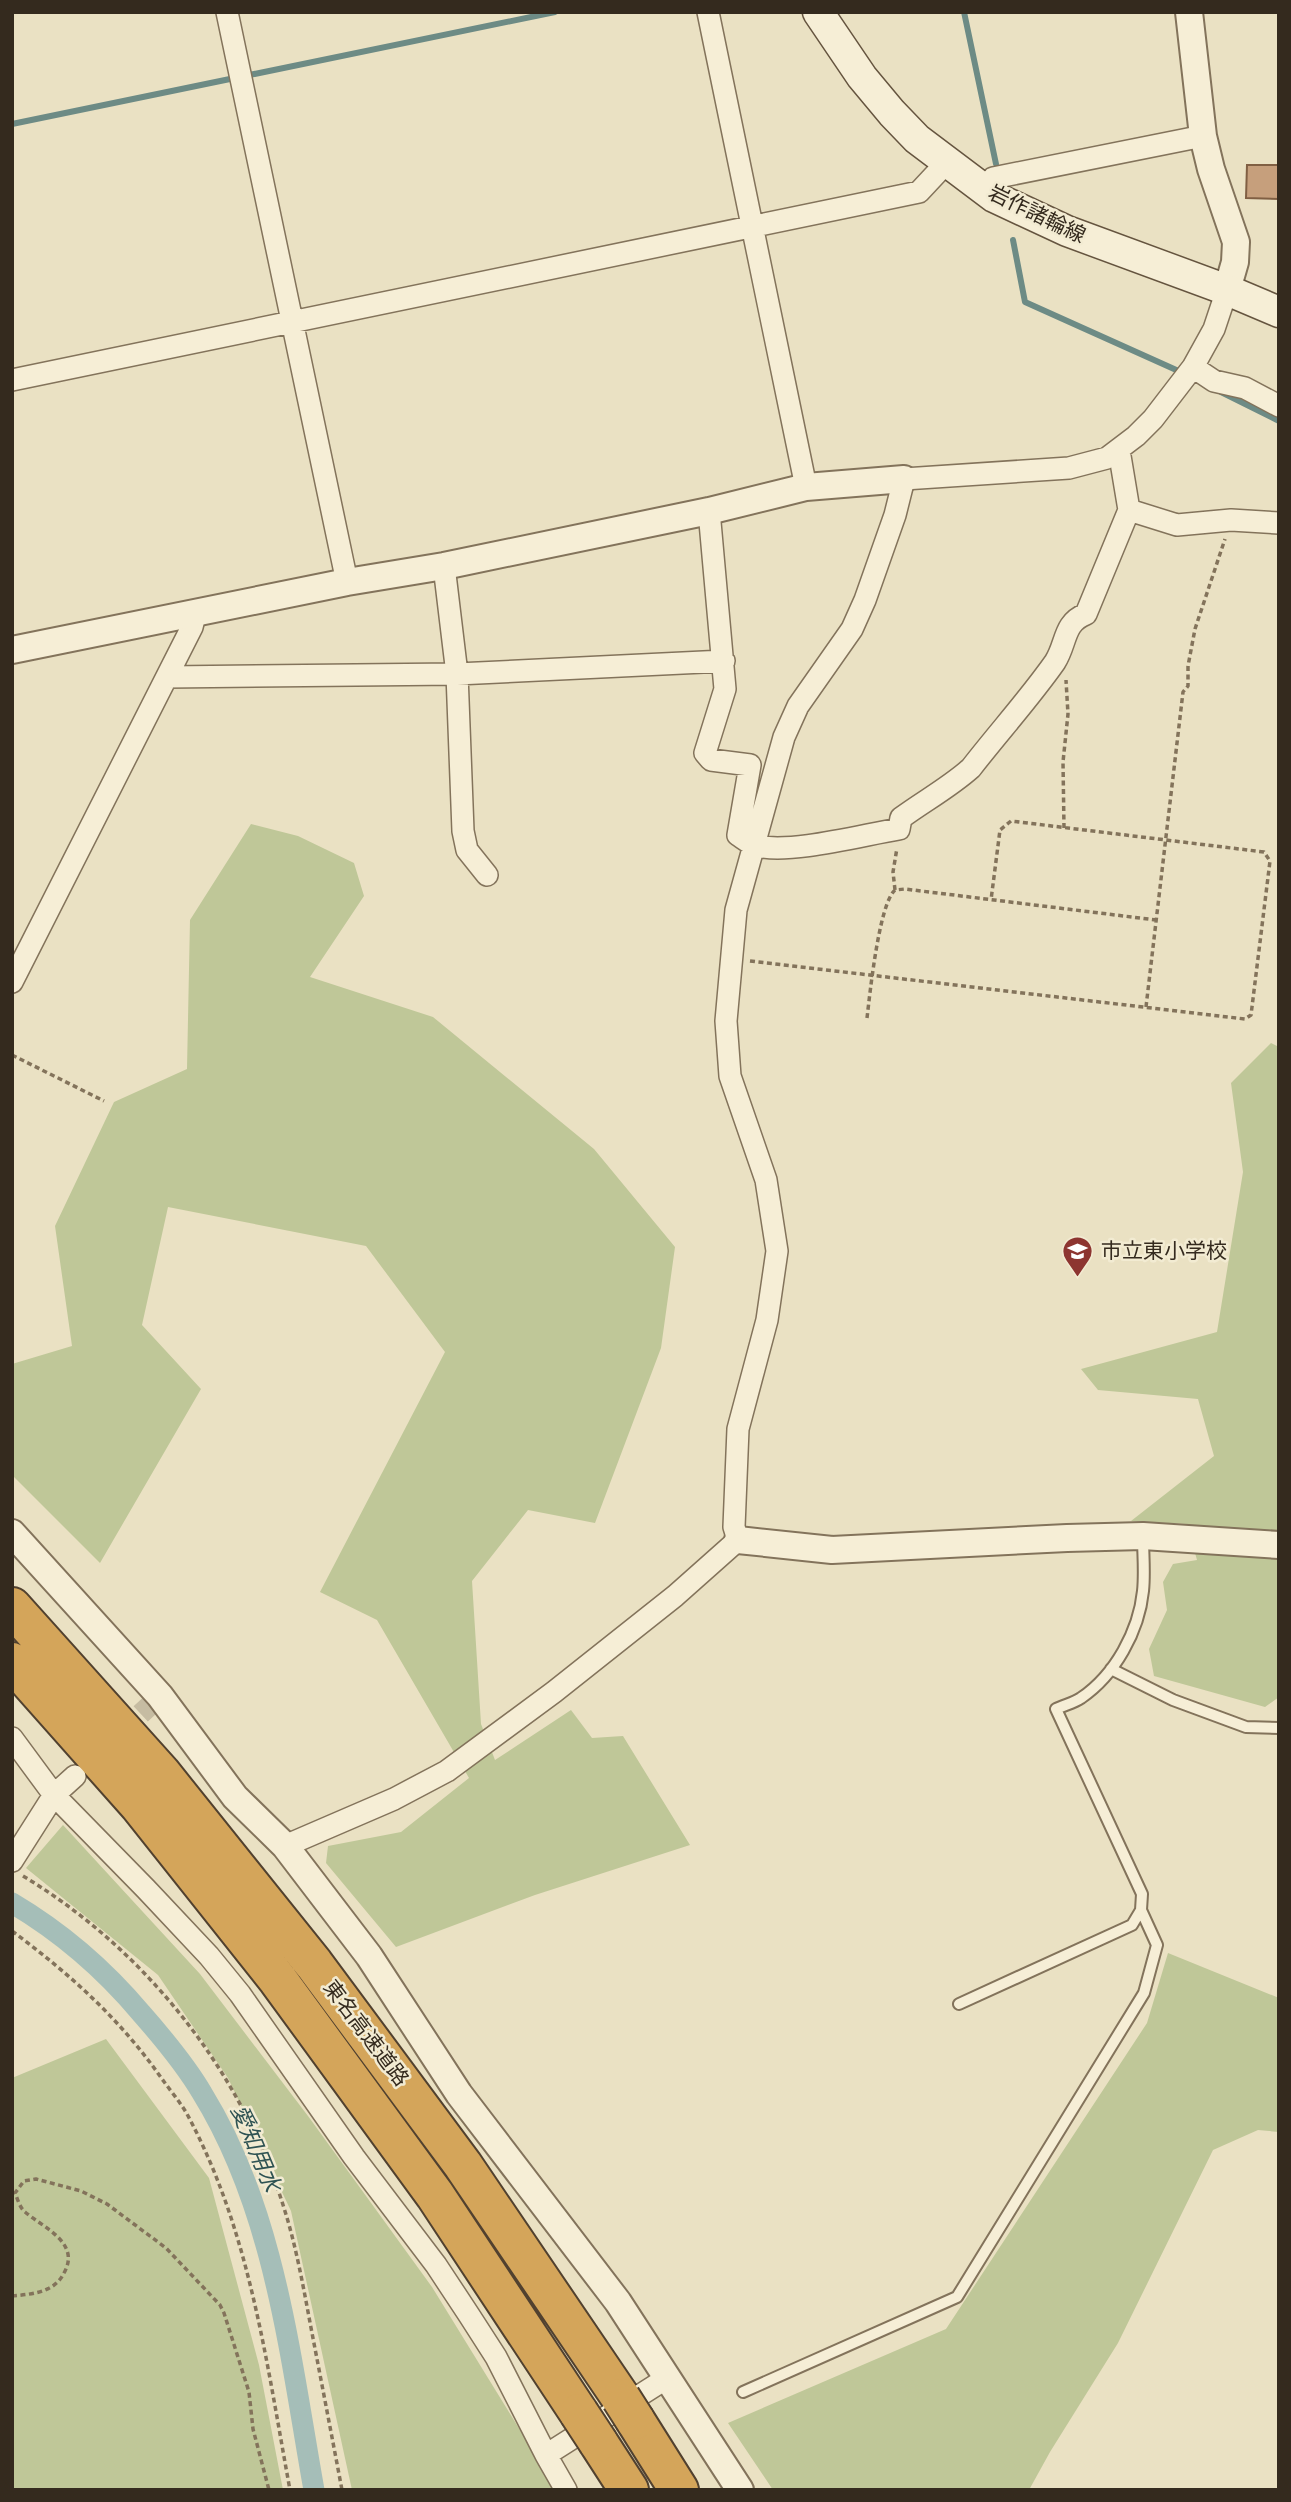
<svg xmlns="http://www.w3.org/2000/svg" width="1291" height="2502" font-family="'IBM Plex Serif','Noto Sans JP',serif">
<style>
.green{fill:#bfc798}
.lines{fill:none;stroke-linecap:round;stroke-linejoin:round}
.stream{stroke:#6d8b85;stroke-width:6}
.canal{stroke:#a5beb8;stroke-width:21}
.building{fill:#c69f7c;stroke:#805f43;stroke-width:2}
.minor-tunnel{stroke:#c6bca2;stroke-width:21;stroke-dasharray:21 10;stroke-linecap:butt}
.service-casing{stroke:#83735b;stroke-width:14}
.minor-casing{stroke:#83735b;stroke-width:24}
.tertiary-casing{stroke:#83735b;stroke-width:30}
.secondary-casing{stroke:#65543f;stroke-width:33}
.motorway-casing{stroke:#51412f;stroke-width:42}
.path{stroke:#83735b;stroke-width:3.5;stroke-dasharray:5 3.5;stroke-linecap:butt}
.service{stroke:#f6eed6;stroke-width:10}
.minor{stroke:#f6eed6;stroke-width:21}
.tertiary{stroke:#f6eed6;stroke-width:26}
.secondary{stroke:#f6eed6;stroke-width:30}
.motorway{stroke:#d4a55a;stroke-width:38}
.motorway-bridge-casing{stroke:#51412f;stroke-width:42;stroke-linecap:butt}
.motorway-bridge{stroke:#d4a55a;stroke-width:38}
.labels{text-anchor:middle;stroke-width:5;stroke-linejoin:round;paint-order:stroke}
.street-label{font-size:21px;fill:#342a1e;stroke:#f2ebd2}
.poi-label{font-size:21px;fill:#342a1e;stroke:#f2ebd2;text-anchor:start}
.water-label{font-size:23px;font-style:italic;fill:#2f5353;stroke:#f2ebd2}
</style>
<rect width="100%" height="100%" fill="#eae1c3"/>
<path class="green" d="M251 824 298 836 354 863 364 896 310 977 433 1017 594 1149 675 1247 661 1348 595 1523 528 1510 472 1581 481 1724 495 1760 571 1710 592 1738 623 1736 690 1845 535 1895 396 1947 326 1863 328 1846 401 1832 469 1778 377 1620 320 1592 445 1352 366 1246 168 1207 142 1325 201 1389 100 1563 12 1475V1364L72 1346 55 1226 114 1102 187 1069 190 920Z
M1271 1043 1279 1047V1697L1265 1707 1154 1676 1149 1649 1167 1610 1163 1582 1173 1564 1197 1560 1187 1524 1131 1521 1214 1456 1198 1399 1098 1390 1081 1369 1217 1332 1243 1172 1231 1083Z
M63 1825 200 1974 308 2116 432 2287 557 2490H352L291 2211 228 2078 158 1975 26 1868Z
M1168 1953 1279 1998V2132L1258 2130 1213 2150 1118 2343 1050 2452 1029 2490H773L728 2423 946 2329 1147 2023Z
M106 2039 209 2178 259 2365 283 2490H12V2078Z"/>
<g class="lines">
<path class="stream" d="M964 12 996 164
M12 124 555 12
M1013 240 1025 302 1183 373
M1221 392 1279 421"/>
<path class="canal" d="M12 1903C61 1932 104 1969 141 2013 163 2038 185 2064 202 2093 275 2211 290 2356 314 2490"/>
</g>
<path class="building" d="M1247 165H1279V199L1246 198Z"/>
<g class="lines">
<path class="minor-tunnel" d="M118 1735 160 1696"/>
<defs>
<path id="service" d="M1111 1669 1173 1700 1246 1727 1279 1728
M959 2004 1132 1925 1141 1910 1142 1894 1056 1709C1064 1705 1074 1703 1081 1698 1115 1675 1139 1631 1143 1591 1145 1573 1143 1554 1143 1536
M743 2392 957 2297 1144 1993 1157 1945 1141 1910"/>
<path id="minor" d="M227 12 347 582
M708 12 806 487
M993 178 1203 136
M1193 367 1214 381 1245 388 1279 406
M12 380 919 192 947 162
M1129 510 1177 525 1231 520 1279 523
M709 511 725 689 705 753 711 760 750 765 738 835C744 839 751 845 757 846 792 854 862 835 899 829L901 818C924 801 950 787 971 768 998 733 1029 699 1055 662 1067 643 1063 623 1086 614L1129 510 1119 450
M444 566 457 674 463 831 467 850 487 875
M167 677 457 674 724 661
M12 982 192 627 196 611
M12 1738 54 1795 146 1889 209 1956 240 1994 354 2157 436 2265 469 2315 496 2357 546 2455 566 2490
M285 1846 394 1799 447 1771 554 1692 675 1596 738 1540 734 1527 738 1429 767 1320 777 1251 766 1180 730 1076 726 1021 736 910 784 737 798 706 852 629 865 600 895 515 904 479 1069 468 1107 458 1136 436 1153 419 1193 367 1214 329 1227 290
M12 1861 54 1795 75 1776
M546 2455 667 2378"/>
<path id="tertiary" d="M1189 12 1203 136 1211 169 1236 242 1235 262 1227 290
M12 650 347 582 444 566 709 511 806 487 904 479
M12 1533 160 1696 235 1797 285 1846 369 1956 459 2094 618 2302 740 2490
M738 1540 832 1550 1067 1538 1143 1536 1279 1545"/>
<path id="secondary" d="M818 12 862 77 892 113 917 139 994 197 1067 231 1227 290 1279 312"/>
<path id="motorway" d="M12 1607 161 1773 314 1964 463 2165 621 2398
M12 1662 139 1805 278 1980 435 2195 579 2413
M635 2420 679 2490
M598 2442 629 2490"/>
</defs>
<use href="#service" class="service-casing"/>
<use href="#minor" class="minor-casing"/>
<use href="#tertiary" class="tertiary-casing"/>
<use href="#secondary" class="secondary-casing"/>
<use href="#motorway" class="motorway-casing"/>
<path class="path" d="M1064 828 1063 762 1068 714 1066 680
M895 890 893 872 897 848
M750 961 1245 1019 1251 1015 1270 861 1264 852 1011 821 1000 830 991 900
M1146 1007 1183 692 1188 686V666L1195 629 1225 539
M867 1018C870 993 879 904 895 890L905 889 1156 920
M12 1055 104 1101
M23 1876C146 1950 242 2072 284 2208 297 2249 304 2291 312 2333 322 2385 332 2437 342 2490
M12 1931C70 1974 121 2020 162 2079 170 2090 180 2102 187 2114 250 2231 266 2360 290 2490
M12 2296C32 2294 54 2293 64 2273 81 2243 44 2228 25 2212 20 2208 18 2200 15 2193L24 2181 36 2179 81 2191 107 2204 166 2248 220 2305 224 2313 249 2392 253 2429 269 2490"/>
<use href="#service" class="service"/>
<use href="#minor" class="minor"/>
<use href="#tertiary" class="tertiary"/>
<use href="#secondary" class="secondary"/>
<use href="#motorway" class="motorway"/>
<defs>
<path id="motorway-bridge" d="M621 2398 635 2420
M579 2413 598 2442"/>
</defs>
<use href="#motorway-bridge" class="motorway-bridge-casing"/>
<use href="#motorway-bridge" class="motorway-bridge"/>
</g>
<defs>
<symbol id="school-pin" viewBox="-11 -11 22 30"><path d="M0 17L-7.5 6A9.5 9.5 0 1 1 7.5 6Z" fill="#8d3530" stroke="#f2ebd2"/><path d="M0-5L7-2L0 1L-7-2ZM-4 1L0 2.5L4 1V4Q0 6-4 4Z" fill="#fff"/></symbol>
</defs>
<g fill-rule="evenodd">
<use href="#school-pin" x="1060" y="1234" width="35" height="47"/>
</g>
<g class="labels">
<g class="street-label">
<text transform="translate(1037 214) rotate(26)" y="7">岩作諸輪線</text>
<text transform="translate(366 2033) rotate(53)" y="7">東名高速道路</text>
</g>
<g class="poi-label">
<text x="1101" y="1258">市立東小学校</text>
</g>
<g class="water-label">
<text transform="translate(256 2148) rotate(67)" y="8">愛知用水</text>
</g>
</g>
<rect width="1291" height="2502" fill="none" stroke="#342a1e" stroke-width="28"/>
</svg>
